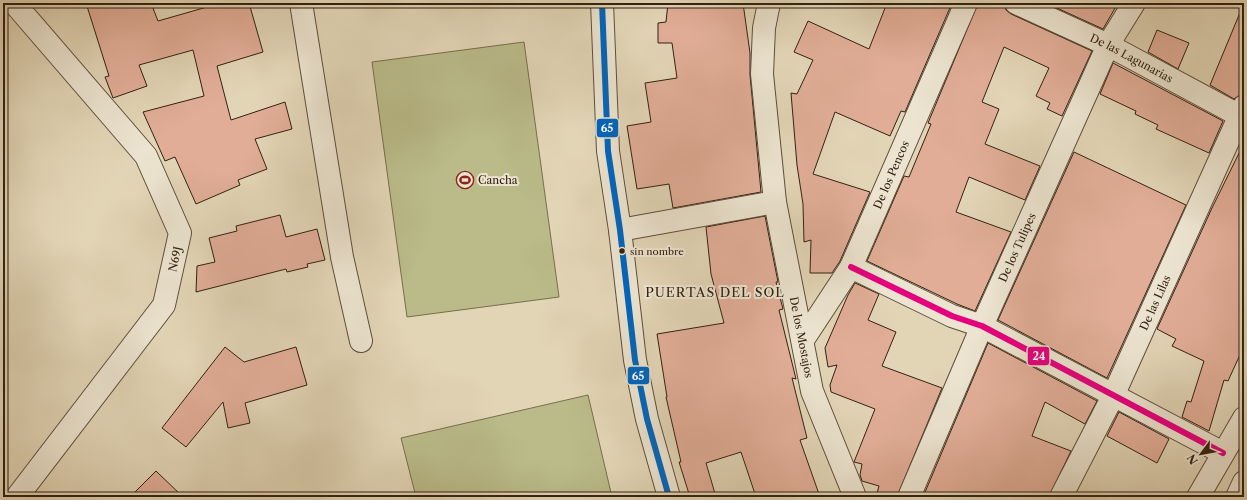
<svg xmlns="http://www.w3.org/2000/svg" width="1247" height="500" font-family="'Libre Caslon Text',serif">
<style>
.green{fill:#babb89;stroke:#766e4d}
.building{fill:#e1ad97;stroke:#322111}
.lines{fill:none;stroke-linecap:round;stroke-linejoin:round}
.minor-casing{stroke:#5e4e3a;stroke-width:24}
.minor{stroke:#ece4d0;stroke-width:22}
.bus-1-casing{stroke:#ece4d0;stroke-width:9}
.bus-2-casing{stroke:#ece4d0;stroke-width:9}
.bus-1{stroke:#0065bd;stroke-width:6}
.bus-2{stroke:#e5007d;stroke-width:6}
.bus-dot{fill:#322111;stroke:#ece4d0;stroke-width:1.5}
.labels{text-anchor:middle;stroke-width:4;stroke-linejoin:round;paint-order:stroke}
.bus-label{font-size:10px;fill:#322111;stroke:#ece4d0;text-anchor:start}
.street-label{font-size:11px;fill:#322111;stroke:#ece4d0}
.poi-label{font-size:11px;fill:#322111;stroke:#ece4d0;text-anchor:start}
.quarter-label{font-size:13px;letter-spacing:1px;fill:#322111;stroke:#ece4d0}
.line-badge{stroke:#ece4d0;stroke-width:1.5}
.badge-label{font-size:11px;text-anchor:middle;font-weight:bold;fill:#fff}
</style>
<rect width="100%" height="100%" fill="#e2d5b6"/>
<filter id="stains"><feTurbulence type="fractalNoise" baseFrequency=".005" numOctaves="4"/><feColorMatrix values="0 0 0 0 .2 0 0 0 0 .09 0 0 0 0 .02 0 0 0 .5 -.17"/></filter>
<radialGradient id="worn" r=".72"><stop offset=".6" stop-color="#630" stop-opacity="0"/><stop offset="1" stop-color="#630" stop-opacity=".3"/></radialGradient>
<path class="green" d="M524 42 559 297 407 317 372 62Z
M588 395 612 497H416L401 438Z"/>
<path class="building" d="M86 3H151L158 21 221 3H249L263 52 217 66 231 120 285 102 292 129 255 139 267 169 238 180 240 185 196 204 175 157 165 161 143 112 204 96 193 50 139 65 147 86 113 98 105 77 109 76Z
M668 3H743L750 53V75L761 192 673 208 669 184 637 189 627 126 651 122 645 83 677 78 672 43H658V23L666 22Z
M887 3H952L905 112 901 111 890 136 835 112 813 174 870 192 840 261 832 273H810L811 240 804 242 803 204 797 165 791 93 797 94 813 60 794 52 808 21 869 49Z
M978 3H1004L1006 10 1011 14 1092 51 1062 116 1047 109 1050 103 1036 96 1049 68 1004 47 982 102 999 109 985 144 1040 166 1025 200 969 177 956 212 1011 232 975 311 957 304 867 261 904 176 909 177 931 124 928 123Z
M1046 3H1118L1103 29Z
M1244 3V90L1242 94 1234 99 1210 85Z
M1157 30 1189 43 1178 69 1148 52Z
M1113 63 1223 121 1209 153 1156 129 1158 125 1135 114 1136 111 1100 94Z
M1244 143V346L1228 381 1224 380 1209 431 1182 417 1187 401 1191 402 1204 361 1172 346 1176 339 1157 329 1212 208Z
M1074 152 1186 205 1107 378 998 320Z
M280 215 286 237 317 229 325 260 307 264 308 267 287 272 286 269 196 292 197 266 215 262 209 238 237 231 236 226Z
M765 216 778 282H776L783 309 779 310 796 379 792 378 807 438 800 440 820 497H756L741 452 706 463 716 497H690L679 462H681L666 397H667L657 334 724 323 711 274 706 227Z
M855 283 879 294 868 320 896 332 882 366 942 388 897 497H876L879 486 862 481 860 475 862 464 854 462 875 409 831 392 830 385 837 365 828 367 825 348 848 295Z
M988 343 1097 401 1085 424 1045 402 1032 436 1071 451 1049 497H923Z
M225 347 244 362 296 347 307 385 245 403 250 423 228 428 223 402 186 447 162 428Z
M1119 412 1169 439 1157 463 1107 436Z
M156 471 183 497H130Z"/>
<g class="lines">
<defs>
<g id="minor">
<path d="M14 3 146 156 180 233 164 305 17 497"/>
<path d="M301 3 342 257 361 341"/>
<path d="M602 3 608 151 620 230 635 360 647 419 669 497"/>
<path id="s1" d="M769 3 764 28 762 74 775 202 812 391 855 497"/>
<path id="s2" d="M1016 3 1108 45 1244 118"/>
<path d="M620 230 775 202"/>
<path d="M851 267 952 316 982 326 1223 453"/>
<path id="s3" d="M803 340 851 267 966 3"/>
<path id="s4" d="M909 497 982 326 1108 45 1134 3"/>
<path id="s5" d="M1061 497 1113 396 1244 106"/>
<path d="M1198 497 1244 418"/>
<path d="M1237 497 1244 482"/>
</g>
</defs>
<use href="#minor" class="minor-casing"/>
<use href="#minor" class="minor"/>
<defs>
<path id="bus-1" d="M602 3 608 151 620 230 635 360 647 419 669 497"/>
<path id="bus-2" d="M851 267 952 316 982 326 1223 453"/>
</defs>
<use href="#bus-1" class="bus-1-casing"/>
<use href="#bus-2" class="bus-2-casing"/>
<use href="#bus-1" class="bus-1"/>
<use href="#bus-2" class="bus-2"/>
</g>
<defs>
<symbol id="stadium-ring" viewBox="-11 -11 22 22"><circle r="9.5" fill="#ece4d0" stroke="#8f2418" stroke-width="1.5"/><path d="M0-5a6.5 5 0 1 0 0 10a6.5 5 0 1 0 0-10ZM-3.5-1.8h7v3.6h-7Z" fill="#8f2418"/></symbol>
</defs>
<g fill-rule="evenodd">
<use href="#stadium-ring" x="455" y="170" width="20" height="20"/>
</g>
<circle class="bus-dot" cx="622" cy="251" r="3.5"/>
<g class="labels">
<g class="bus-label">
<text x="630" y="255">sin nombre</text>
</g>
<g class="street-label">
<text dy="4" stroke="none"><textPath href="#s2" startOffset="128">De las Lagunarias</textPath></text>
<text dy="4" stroke="none"><textPath href="#s3" startOffset="188">De los Pencos</textPath></text>
<text dy="4" stroke="none"><textPath href="#s4" startOffset="272">De los Tulipes</textPath></text>
<text transform="translate(175 259) rotate(-77)" y="4">N69J</text>
<text dy="4" stroke="none"><textPath href="#s5" startOffset="216">De las Lilas</textPath></text>
<text dy="4" stroke="none"><textPath href="#s1" startOffset="338">De los Mostajos</textPath></text>
</g>
<g class="poi-label">
<text x="478" y="184">Cancha</text>
</g>
<g class="quarter-label">
<text x="715" y="297">PUERTAS DEL SOL</text>
</g>
</g>
<g class="line-badge">
<rect x="596" y="118" width="23" height="20" rx="4" fill="#0065bd"/>
<rect x="1027" y="346" width="23" height="20" rx="4" fill="#e5007d"/>
<rect x="627" y="366" width="23" height="19" rx="4" fill="#0065bd"/>
</g>
<g class="badge-label">
<text x="607" y="132">65</text>
<text x="1039" y="360">24</text>
<text x="638" y="380">65</text>
</g>
<rect width="1247" height="500" fill="none" stroke="#e2d5b6" stroke-width="16"/>
<rect x="4" y="4" width="1239" height="492" fill="none" stroke="#322111" stroke-width="2"/>
<rect x="8" y="8" width="1231" height="484" fill="none" stroke="#322111"/>
<g transform="translate(1201 454) rotate(238)" stroke="#ece4d0" stroke-width="3" paint-order="stroke">
<path d="M0-3L7 15L0 10L-7 15Z" fill="#322111"/>
<text y="-6" font-size="11" font-weight="bold" text-anchor="middle" fill="#322111">N</text>
</g>
<rect width="100%" height="100%" filter="url(#stains)"/>
<rect width="100%" height="100%" fill="url(#worn)"/>
</svg>
